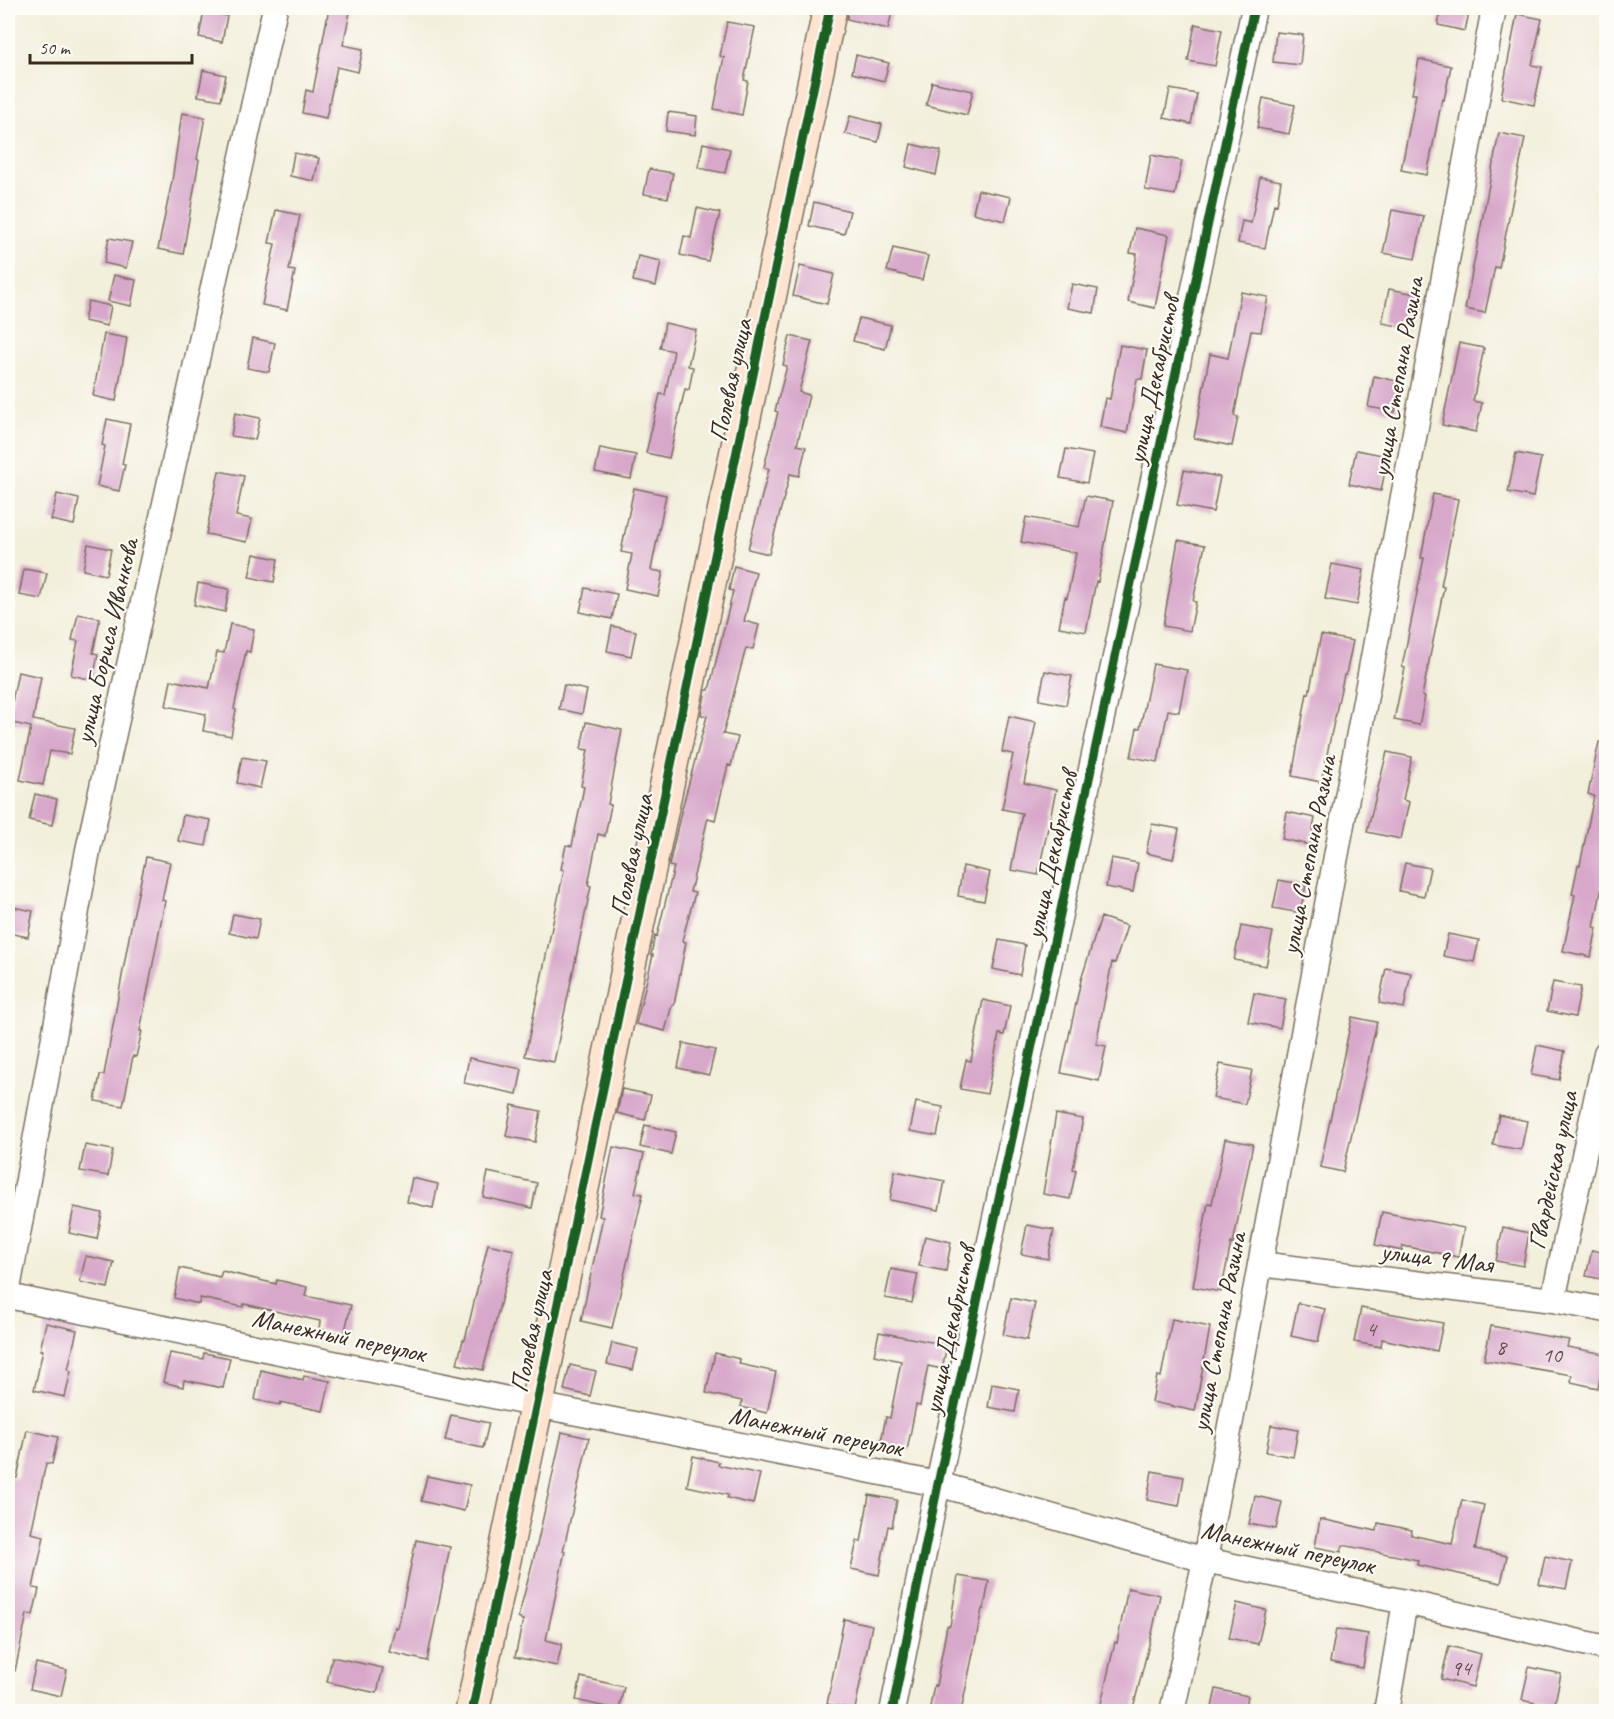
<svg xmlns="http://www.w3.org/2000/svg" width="1614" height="1719" font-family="Caveat,sans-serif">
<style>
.building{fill:#d8a8ca}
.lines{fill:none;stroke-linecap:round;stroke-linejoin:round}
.street-casing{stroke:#7b6f60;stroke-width:27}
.secondary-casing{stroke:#7b6f60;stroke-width:36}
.street{stroke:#fff;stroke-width:24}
.secondary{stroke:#fde4d1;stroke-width:33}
.cycleway-casing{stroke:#fdfcf7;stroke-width:13}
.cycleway{stroke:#1b5e20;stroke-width:9}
.labels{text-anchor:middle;stroke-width:4.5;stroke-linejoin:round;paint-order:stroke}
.number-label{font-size:22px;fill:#624a49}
.street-label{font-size:26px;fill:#3b2a1e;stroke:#fdfcf7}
</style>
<rect width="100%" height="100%" fill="#fdfcf7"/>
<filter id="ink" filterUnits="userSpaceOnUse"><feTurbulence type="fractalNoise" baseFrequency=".0167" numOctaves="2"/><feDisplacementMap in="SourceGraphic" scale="12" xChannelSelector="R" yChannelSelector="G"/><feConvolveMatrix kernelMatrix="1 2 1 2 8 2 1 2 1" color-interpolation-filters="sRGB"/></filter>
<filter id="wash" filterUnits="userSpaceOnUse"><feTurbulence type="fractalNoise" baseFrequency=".008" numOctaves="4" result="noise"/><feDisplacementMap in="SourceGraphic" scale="24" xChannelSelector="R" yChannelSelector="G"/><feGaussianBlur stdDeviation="1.35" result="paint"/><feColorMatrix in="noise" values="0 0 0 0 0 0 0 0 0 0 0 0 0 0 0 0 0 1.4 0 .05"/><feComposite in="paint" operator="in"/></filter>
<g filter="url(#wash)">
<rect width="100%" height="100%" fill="#f2efdb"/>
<g id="blocks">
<path class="building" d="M329 8H351L343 45 363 49 358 72 337 67 326 118 302 113 306 90 313 92Z
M848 8H893L888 29 847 19Z
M1441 8H1470L1465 31 1438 25Z
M204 11 227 16 222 42 199 37Z
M1517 14 1542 19 1532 65 1542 67 1534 105 1501 98Z
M727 22 755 27 744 80 748 81 742 115 714 109 724 57 720 56Z
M1195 24 1222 30 1215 66 1188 61Z
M1276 32 1303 35 1300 65 1273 62Z
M856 55 889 63 884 81 852 73Z
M1419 59 1451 66 1444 100 1442 99 1427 175 1401 170 1416 94H1412Z
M203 70 226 75 221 100 198 96Z
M932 82 973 91 967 115 926 105Z
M1170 89 1197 94 1191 124 1164 118Z
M1263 98 1295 105 1289 134 1257 128Z
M668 112 697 116 695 135 666 131Z
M182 113 205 117 197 159 199 160 183 254 158 249 172 181Z
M850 116 882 124 878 142 845 134Z
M1499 133 1525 138 1499 268 1495 267 1485 313 1465 309Z
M703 143 730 149 725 173 698 168Z
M911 144 941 151 936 175 906 167Z
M294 153 319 158 314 181 290 176Z
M1151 155 1182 161 1175 195 1145 190Z
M649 169 673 173 668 198 644 194Z
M1260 177 1281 181 1277 205 1274 204 1265 248 1238 243 1242 221 1251 223Z
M978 190 1011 197 1005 221 973 213Z
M814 202 850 211 844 234 809 226Z
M697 208 720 213 708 261 680 255 684 236 691 238Z
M276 210 300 215 289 270 295 271 287 310 262 305 275 244 269 243Z
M1392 210 1424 216 1415 259 1383 253Z
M1135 228 1169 235 1155 308 1128 302 1137 254 1130 253Z
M109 238 132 242 126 268 104 263Z
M893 248 928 256 922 280 887 271Z
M638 256 661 261 656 286 633 281Z
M800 266 834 274 827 304 793 296Z
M114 275 136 280 131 306 108 301Z
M1072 284 1098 289 1094 313 1067 308Z
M1389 289 1416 294 1409 328 1382 323Z
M1241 292 1268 297 1261 332 1251 331 1234 416 1238 417 1232 446 1194 438 1210 354 1228 358Z
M88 301 111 306 107 326 84 321Z
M859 318 891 325 885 349 853 341Z
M665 323 696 330 688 366 693 367 689 390 685 389 669 458 646 453 660 394 665 395 674 351 660 348Z
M104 334 127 338 116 401 93 396Z
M790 336 812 341 799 392 809 395 797 445 806 447 799 476 790 474 769 554 748 549 769 469 764 467 778 412 775 411 787 366 783 365Z
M253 338 275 343 269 372 247 368Z
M1459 343 1484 348 1473 401 1482 403 1476 432 1442 425Z
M1120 345 1147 350 1142 379H1137L1127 433 1100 427 1105 398 1110 399Z
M1374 376 1401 382 1395 412 1368 407Z
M235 413 260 418 255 440 231 436Z
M107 419 130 424 122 464 125 465 119 491 97 486 105 446 102 445Z
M600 448 636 455 631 479 595 472Z
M1066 449 1093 454 1087 483 1060 478Z
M1356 450 1388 456 1381 491 1349 484Z
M1516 453 1541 458 1533 497 1508 492Z
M1184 470 1220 477 1213 512 1177 505Z
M219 471 244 476 236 516 252 519 247 542 206 534Z
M634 488 666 495 651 570 663 572 658 596 625 589 632 554 621 552Z
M57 494 79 499 74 525 51 520Z
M1433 494 1458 499 1441 586 1444 587 1422 696 1425 697 1419 725 1394 720 1405 668 1402 667 1424 558H1421Z
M1086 496 1113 501 1098 582 1096 581 1086 632 1059 627 1065 597 1067 598 1076 553 1021 542 1026 517 1079 527Z
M1178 540 1205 545 1193 601 1196 602 1190 631 1163 626Z
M88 544 111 549 106 575 83 570Z
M254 554 278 559 274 582 249 577Z
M1332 564 1364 570 1357 605 1325 599Z
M734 566 756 572 744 621 759 625 753 649 746 648 723 734 738 737 731 766 728 765 715 820 708 818 690 892 695 893 682 941 686 942 674 1005H672L665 1031 636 1024 653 955H651L655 935 657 936 674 867 669 866 681 812 707 716 701 715 706 690H709L733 591 729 590Z
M24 569 47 573 41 599 19 595Z
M198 583 229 589 225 612 194 605Z
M585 588 617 594 612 619 580 612Z
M78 614 100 618 93 653 98 654 93 680 71 675 78 641 72 640Z
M230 624 254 629 250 652 246 651 234 709 236 710 231 736 203 731 206 714 166 706 171 680 209 688 217 652 224 653Z
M612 626 636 631 631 656 607 651Z
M1321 635 1353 641 1346 675H1344L1321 782 1292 776 1307 693 1309 694Z
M1153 664 1187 670 1179 712 1168 710 1158 762 1131 757 1137 728H1140Z
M1045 671 1072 676 1066 705 1039 700Z
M18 672 41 677 33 720 75 728 70 754 50 751 43 785 20 780 31 727 8 722Z
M564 685 587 690 582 714 559 709Z
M1009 716 1036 722 1024 783 1056 790 1038 875 1011 870 1022 813 1002 809 1013 754 1002 752Z
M586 722 622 730 608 804 611 805 605 836 598 834 588 885 591 886 554 1062 525 1056 564 870 561 869 566 845 572 846 584 787 581 786 588 750 581 749Z
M1599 742 1606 743V866L1594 927 1597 928 1591 957 1563 951 1575 895 1572 894 1578 865H1580L1594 796 1588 794Z
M1387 752 1412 757 1403 800 1409 802 1401 839 1367 832Z
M242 757 266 761 260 788 237 783Z
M35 794 57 799 52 825 29 820Z
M1287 812 1315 818 1310 845 1282 839Z
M183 815 211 820 206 846 178 841Z
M1152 824 1179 829 1173 859 1146 853Z
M146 857 170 862 162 900 165 901 140 1031H142L136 1057 133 1056 123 1106 95 1101 100 1075H104L132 921Z
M1111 858 1138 863 1133 892 1106 887Z
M1405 863 1430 868 1424 896 1399 891Z
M963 866 990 872 984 901 958 896Z
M1279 880 1306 885 1300 913 1273 908Z
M8 906 33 911 28 937 8 933Z
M233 914 260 919 256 939 229 933Z
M1101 917 1127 926 1115 963 1112 962 1096 1044 1106 1046 1099 1081 1061 1073 1081 980Z
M1241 926 1273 932 1266 966 1234 960Z
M1448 934 1479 940 1474 962 1443 956Z
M999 940 1025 945 1020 975 993 969Z
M1386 968 1411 973 1404 1008 1379 1003Z
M1553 982 1581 987 1575 1017 1547 1011Z
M1254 993 1286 999 1280 1028 1248 1022Z
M983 1000 1010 1006 1004 1035 999 1034 987 1094 960 1089 966 1060 971 1061Z
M1352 1017 1377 1022 1343 1172 1320 1167Z
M683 1043 715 1050 709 1075 678 1068Z
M1537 1045 1565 1051 1559 1080 1531 1075Z
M469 1058 522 1069 517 1094 464 1083Z
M1220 1064 1252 1070 1245 1104 1213 1098Z
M622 1089 651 1095 645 1120 617 1113Z
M916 1102 943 1107 937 1136 910 1131Z
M512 1105 541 1111 535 1142 506 1136Z
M1056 1114 1083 1119 1073 1169 1076 1170 1070 1199 1043 1194Z
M1499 1115 1527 1121 1521 1150 1493 1145Z
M645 1125 676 1132 671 1154 640 1147Z
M1225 1139 1253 1144 1233 1244 1231 1243 1221 1292 1193 1287 1208 1203 1212 1204Z
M85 1145 113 1150 108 1176 80 1171Z
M613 1147 644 1154 635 1193 643 1194 612 1328 581 1321 603 1217 599 1216Z
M895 1171 945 1181 939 1210 890 1200Z
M488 1172 537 1183 532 1208 483 1197Z
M412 1178 438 1184 433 1208 407 1202Z
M74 1207 102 1213 97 1239 69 1233Z
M1382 1212 1464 1228 1458 1257 1403 1246 1402 1251 1375 1245Z
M1027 1225 1054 1230 1048 1259 1021 1254Z
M1503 1227 1529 1233 1523 1266 1496 1261Z
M925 1236 951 1242 946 1271 919 1266Z
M488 1244 514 1250 483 1370 457 1364 463 1340H465Z
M1592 1250 1606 1253V1280L1586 1276Z
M86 1256 114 1262 108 1288 80 1282Z
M180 1268 220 1277 222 1271 276 1284 277 1280 307 1287 305 1296 351 1305 344 1335 319 1329 320 1321 244 1304 243 1307 200 1298 199 1304 174 1298Z
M891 1269 918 1274 912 1303 885 1298Z
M1011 1298 1035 1303 1027 1340 1003 1335Z
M1298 1303 1325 1309 1318 1342 1291 1336Z
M1361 1308 1443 1323 1437 1351 1382 1339 1381 1347 1354 1342Z
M1172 1319 1210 1327 1195 1411 1152 1402 1157 1376 1161 1377Z
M46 1323 77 1330 68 1370 71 1371 65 1397 34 1390 43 1350H40Z
M1491 1326 1569 1340 1567 1347 1605 1354 1598 1388 1571 1382 1572 1375 1484 1360Z
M879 1332 947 1345 942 1369 928 1366 920 1406 916 1405 907 1451 880 1446 886 1417 890 1418 901 1361 874 1355Z
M612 1343 638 1349 633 1370 607 1364Z
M170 1353 203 1359 204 1353 230 1358 223 1388 184 1380 183 1387 163 1382Z
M715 1353 740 1359 739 1364 776 1372 767 1413 741 1407 742 1401 706 1393Z
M570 1365 596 1371 590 1396 564 1390Z
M261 1370 303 1380 304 1376 330 1381 323 1411 281 1402 280 1405 255 1400Z
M992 1384 1019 1389 1015 1412 988 1407Z
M451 1415 489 1423 483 1448 445 1440Z
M1271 1425 1298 1430 1293 1457 1266 1452Z
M27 1430 58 1437 52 1464 46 1463 31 1533 44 1536 33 1588 39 1589 33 1615 27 1614 15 1671 8 1670V1488L10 1477 17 1478Z
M562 1432 589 1438 563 1551H565L546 1640 562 1644 557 1666 515 1657 523 1620 518 1618 537 1545Z
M693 1456 719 1462 718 1465 760 1474 753 1504 727 1498 728 1495 687 1486Z
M1152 1471 1184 1477 1179 1506 1147 1500Z
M427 1476 470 1485 464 1511 421 1501Z
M869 1495 897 1500 892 1527 888 1526 879 1575 851 1569 857 1541 861 1542Z
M1255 1496 1282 1502 1276 1529 1249 1524Z
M1462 1500 1484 1505 1475 1549 1507 1556 1501 1583 1417 1565 1418 1560 1343 1545 1341 1552 1315 1547 1320 1519 1377 1531 1378 1523 1412 1530 1411 1535 1452 1544Z
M416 1540 450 1547 427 1661 389 1652 395 1627 398 1628Z
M1545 1556 1572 1562 1566 1589 1539 1584Z
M958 1576 989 1581 984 1609H982L961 1712H929L934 1685 936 1686 947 1626H950Z
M1128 1588 1160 1595 1153 1629 1132 1712H1099L1115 1642 1117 1643Z
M1237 1603 1266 1610 1258 1644 1229 1638Z
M844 1619 872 1625 855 1709 827 1704Z
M1336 1629 1368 1634 1363 1668 1330 1662Z
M1449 1646 1481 1654 1473 1687 1441 1679Z
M332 1657 383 1668 377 1693 327 1682Z
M36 1663 67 1670 61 1696 30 1689Z
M1529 1667 1561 1674 1554 1707 1522 1700Z
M581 1677 624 1687 619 1710 576 1700Z
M1216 1689 1248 1696 1245 1712H1211Z"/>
</g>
</g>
<g filter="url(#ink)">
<use href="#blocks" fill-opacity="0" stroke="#7b6f60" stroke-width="1.5"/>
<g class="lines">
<defs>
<path id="street" d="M1260 1264 1553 1300 1606 1310
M8 1289 88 850 275 8
M8 1296 537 1405 938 1484 1205 1560 1405 1602 1606 1648
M1553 1300 1606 1053
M892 1712 938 1484 1254 8
M1172 1712 1205 1560 1494 8
M1386 1712 1405 1602"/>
<path id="secondary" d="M472 1712 830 8"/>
</defs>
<use href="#street" class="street-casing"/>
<use href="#secondary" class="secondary-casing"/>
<use href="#street" class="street"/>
<use href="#secondary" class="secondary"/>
<defs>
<path id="cycleway" d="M472 1712 830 8
M892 1712 938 1484 1254 8"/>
</defs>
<use href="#cycleway" class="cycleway-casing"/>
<use href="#cycleway" class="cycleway"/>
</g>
</g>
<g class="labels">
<g class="number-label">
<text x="1371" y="1336">4</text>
<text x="1501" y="1354">8</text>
<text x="1552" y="1362">10</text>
<text x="1461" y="1675">94</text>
</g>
<g class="street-label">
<text transform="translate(1397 377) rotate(-80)" y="9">улица Степана Разина</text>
<text transform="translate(730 380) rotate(-78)" y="9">Полевая улица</text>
<text transform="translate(1153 380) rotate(-78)" y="9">улица Декабристов</text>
<text transform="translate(106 641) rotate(-77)" y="9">улица Бориса Иванкова</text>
<text transform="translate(631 855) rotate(-78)" y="9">Полевая улица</text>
<text transform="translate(1051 855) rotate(-78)" y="9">улица Декабристов</text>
<text transform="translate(1308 855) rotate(-79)" y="9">улица Степана Разина</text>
<text transform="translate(1552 1170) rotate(-78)" y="9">Гвардейская улица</text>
<text transform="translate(1437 1257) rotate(7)" y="9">улица 9 Мая</text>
<text transform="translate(949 1330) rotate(-78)" y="9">улица Декабристов</text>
<text transform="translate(531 1331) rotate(-78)" y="9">Полевая улица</text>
<text transform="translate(1218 1332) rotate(-79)" y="9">улица Степана Разина</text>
<text transform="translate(339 1335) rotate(12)" y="9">Манежный переулок</text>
<text transform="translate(816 1431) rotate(11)" y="9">Манежный переулок</text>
<text transform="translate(1288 1547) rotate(12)" y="9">Манежный переулок</text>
</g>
</g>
<rect width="1614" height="1719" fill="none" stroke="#fdfcf7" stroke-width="30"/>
<path d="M30 54v9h162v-9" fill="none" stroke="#3b2a1e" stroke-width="3"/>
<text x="39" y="54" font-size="18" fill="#3b2a1e" stroke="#fdfcf7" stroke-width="4.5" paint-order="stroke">50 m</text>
</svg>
